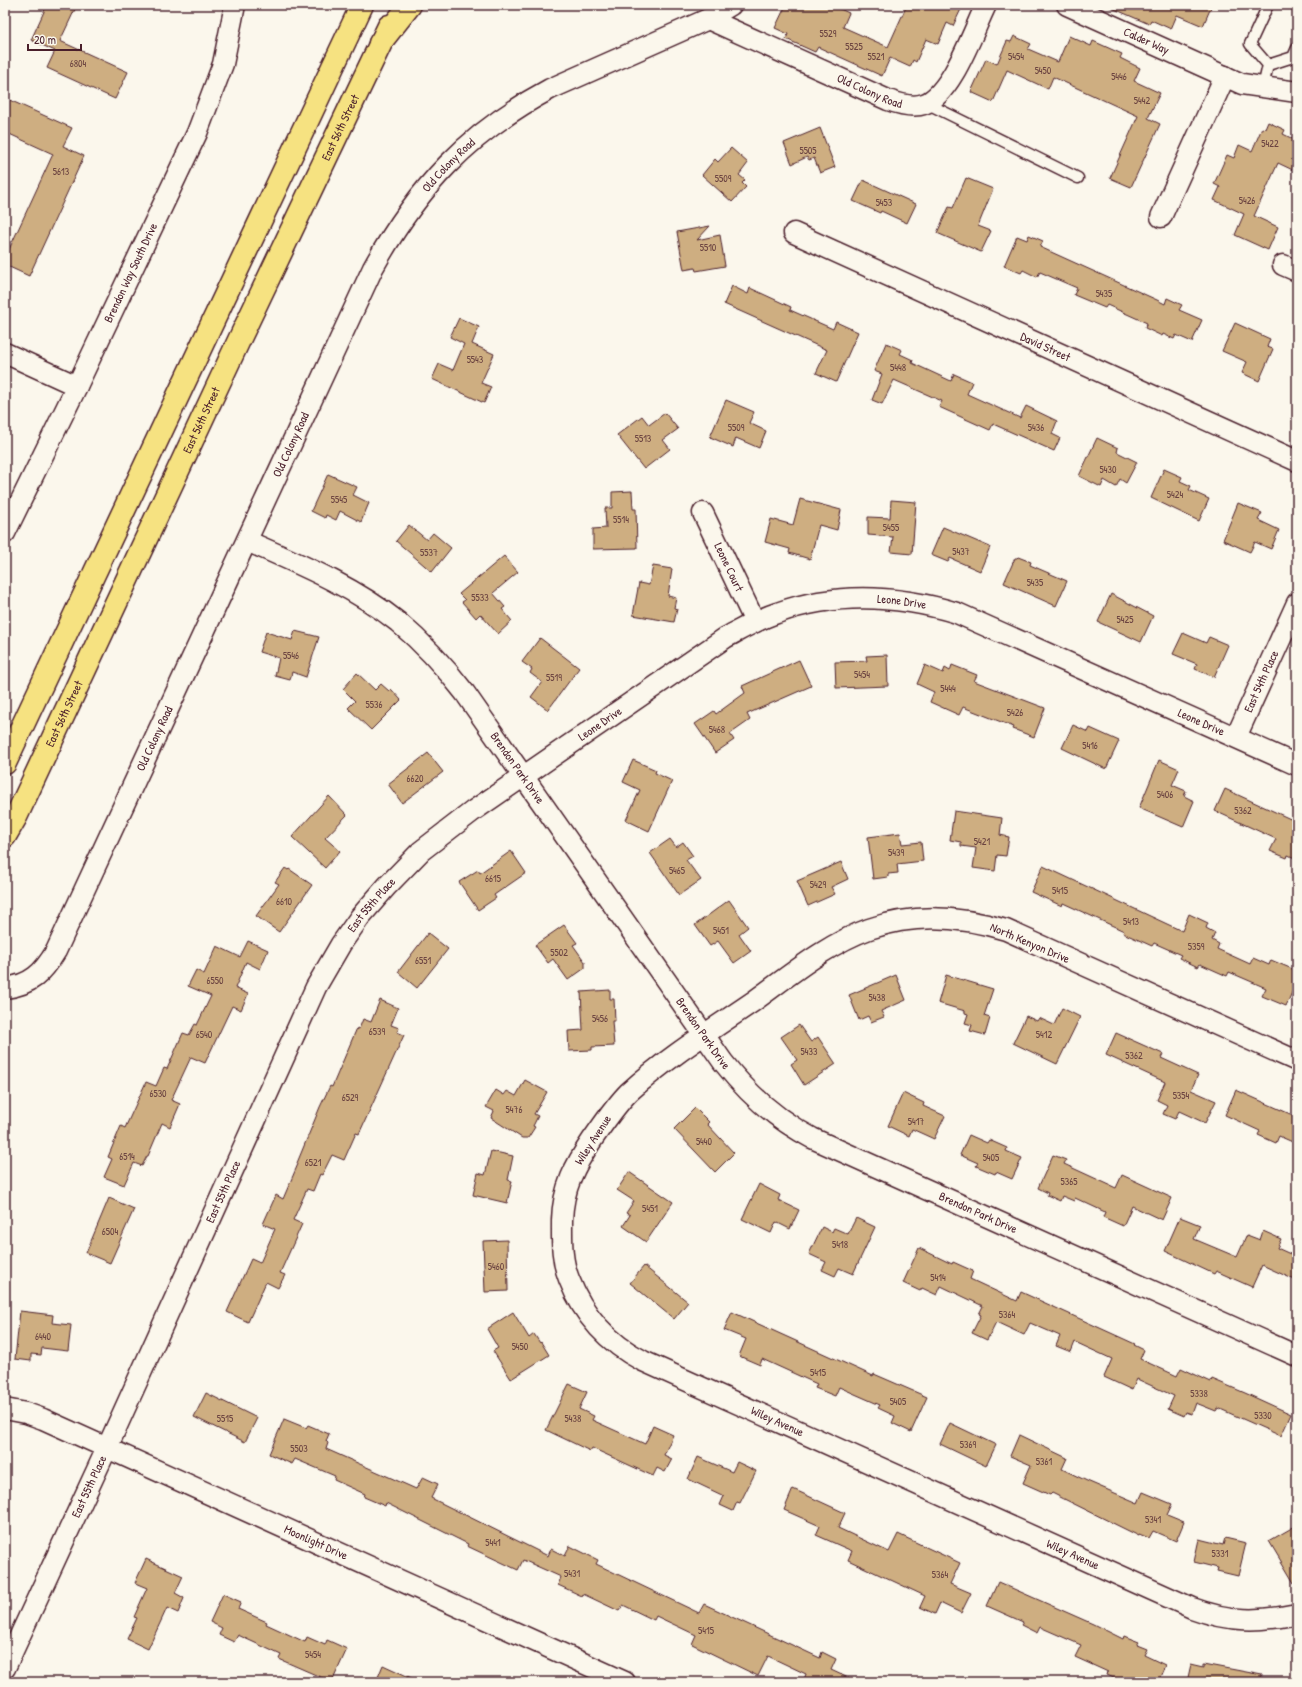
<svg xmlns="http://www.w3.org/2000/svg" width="1302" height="1687" font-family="'Patrick Hand',sans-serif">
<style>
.building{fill:#ceae81;stroke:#4a1f2b}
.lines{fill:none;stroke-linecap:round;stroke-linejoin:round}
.lane-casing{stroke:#4a1f2b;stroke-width:13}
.street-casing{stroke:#4a1f2b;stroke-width:23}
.primary-casing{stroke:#4a1f2b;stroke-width:25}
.highway-casing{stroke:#4a1f2b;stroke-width:25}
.lane{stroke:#fbf7ec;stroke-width:10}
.street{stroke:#fbf7ec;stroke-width:20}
.primary{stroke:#f6e281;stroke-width:22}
.highway{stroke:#f6e281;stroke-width:22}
.labels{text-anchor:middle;stroke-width:4;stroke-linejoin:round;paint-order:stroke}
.number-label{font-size:10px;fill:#6b4340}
.street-label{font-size:12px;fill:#4a1f2b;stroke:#fbf7ec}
</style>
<rect width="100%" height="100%" fill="#fbf7ec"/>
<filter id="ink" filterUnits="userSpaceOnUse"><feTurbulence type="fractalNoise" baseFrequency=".025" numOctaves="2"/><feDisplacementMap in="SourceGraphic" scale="8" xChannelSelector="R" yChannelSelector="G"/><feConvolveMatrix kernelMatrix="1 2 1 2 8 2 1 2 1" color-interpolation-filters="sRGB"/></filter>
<g filter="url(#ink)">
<path class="building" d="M47 5H77L60 41 128 72 115 99 47 68 55 51 31 40Z
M786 5H831L849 13 843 27 888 47 907 5H963L953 26 947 23 938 44 926 39 916 62 913 60 910 67 890 58 882 76 818 47 815 52 786 39 788 34 775 28Z
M1105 5H1212L1203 26 1177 15 1171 29 1151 20 1149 24Z
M1014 36 1031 44 1028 49 1058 62 1069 36 1091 46 1093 41 1122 54 1120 58 1140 68 1134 81 1160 93 1148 118 1160 124 1131 187 1110 178 1138 116 1053 77 1048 89 1007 70 993 102 971 92 986 59 997 64 1007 41 1011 42Z
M5 98 72 128 63 146 84 156 29 276 5 265V258L53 154 5 132Z
M1268 122 1285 130 1283 134 1297 141V172L1278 163 1254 216 1278 227 1268 250 1235 235 1244 214 1214 200 1220 187 1214 184 1227 155 1234 158 1239 145 1252 151 1262 128 1265 129Z
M820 128 835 167 820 173 814 158 809 160 807 157 792 164 784 143Z
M731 148 748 163 739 175 745 180 742 183 746 187 732 202 702 175 715 159 718 162Z
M966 178 993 189 978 226 991 231 981 252 937 233 949 207 953 208Z
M863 180 916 204 907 223 881 211 880 213 853 201Z
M710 226 697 240 720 235 725 266 696 271 695 268 684 270 677 232Z
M1029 235 1043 241 1040 247 1157 300 1165 304 1167 298 1182 305 1179 310 1202 320 1192 342 1176 335 1174 339 1163 334 1162 336 1145 328 1147 323 1107 305 1105 308 1074 295 1077 288 1040 272 1037 277 1023 270 1021 273 1004 266 1017 236 1027 240Z
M732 286 748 294 750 288 791 307 790 310 833 329 836 322 858 332 836 382 816 373 827 350 724 304Z
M459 318 479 327 472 344 494 354 481 383 491 387 484 403 432 379 439 364 453 370 464 344 450 337Z
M1235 323 1270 339 1267 347 1273 349 1259 381 1242 373 1247 362 1222 351Z
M886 343 902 350 900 354 913 360 912 363 951 381 954 374 972 382 967 394 1020 418 1026 406 1057 421 1052 434 1060 438 1054 451 993 424 990 430 939 407 942 401 894 380 882 404 872 400 882 374 874 371Z
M726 400 754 412 749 423 766 431 759 448 736 438 733 447 710 437Z
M665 413 678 429 663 440 670 449 644 469 617 435 642 416 649 425Z
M1097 438 1118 448 1117 452 1137 462 1126 483 1120 479 1116 487 1104 480 1101 487 1079 476Z
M1164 469 1182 477 1180 481 1191 486 1189 490 1209 499 1199 521 1151 498Z
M328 474 357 487 353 495 369 503 361 522 340 511 336 520 326 515 325 518 311 511Z
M632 491 633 509H636L637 548 593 549V529L606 528 605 508H612V492Z
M800 499 841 510 837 530 819 525 810 559 789 553 790 549 765 542 771 519 793 525Z
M891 500 916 502 912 554 891 552 893 537 868 535V517L890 518Z
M1238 503 1262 513 1258 520 1279 530 1271 549 1255 542 1250 552 1223 540Z
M409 525 427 540 433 533 451 548 432 572 396 541Z
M943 527 990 547 980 571 950 558 948 562 931 555Z
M504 556 518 572 493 593 505 607 502 609 512 621 498 634 480 614 476 618 462 602 465 600 459 594Z
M1018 557 1031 562 1030 565 1067 581 1056 606 1004 583 1015 558H1017Z
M653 566 672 569 668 596 676 598 674 608 677 609 674 622 633 615 639 583 649 585Z
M1111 594 1153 616 1141 642 1098 622Z
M295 631 319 637 306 677 292 672 290 680 275 676 279 658 259 652 266 632 292 640Z
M1183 633 1206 643 1209 637 1228 645 1214 677 1195 669 1197 664 1173 654Z
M540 638 579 668 548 710 531 697 542 682 530 673 532 669 522 662Z
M887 655 888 686 836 688 835 662 867 661 866 656Z
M799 660 811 686 747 714 750 720 730 734 734 740 715 753 695 724 714 711 716 714 745 693 742 686Z
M925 665 943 673 945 668 950 671 952 665 977 675 974 681 1045 708 1034 737 1013 729 1014 727 963 707 959 715 930 702 934 692 917 684Z
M357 673 375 690 381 684 389 691 391 689 401 700 371 730 348 708 355 701 343 689Z
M1073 725 1088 732 1090 728 1119 741 1106 769 1062 748Z
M428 753 443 772 402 803 388 784Z
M633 760 656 770 655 773 672 781 649 831 626 820 640 790 623 782Z
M1159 760 1179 769 1172 785 1186 791 1184 796 1194 801 1183 827 1139 808Z
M1225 789 1297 822V859L1288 855 1287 858 1270 851 1276 839 1215 811Z
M329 796 347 815 325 838 340 851 325 868 292 837Z
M954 811 1002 818 1000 835 1009 837 1006 856 997 855 995 871 973 868 976 848 961 846V842L950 840Z
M900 833 902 844 921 842 923 861 897 864 898 873 888 874V877L873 879 868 837Z
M670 839 676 847 683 842 693 856 686 860 701 880 679 895 650 853Z
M511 851 526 873 494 895 496 898 478 910 459 882 478 870 480 873Z
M841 862 848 879 831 887 835 894 808 906 797 881Z
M1043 866 1182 931 1189 914 1208 923 1206 928 1215 933 1212 940 1219 944 1217 949 1250 964 1253 958 1269 965 1271 960 1297 971V981L1286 1006 1262 996 1266 988 1229 972 1227 976 1200 964 1198 967 1179 958 1181 955 1154 943 1152 946 1123 933 1124 931 1063 903 1062 906 1031 892Z
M285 868 288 870 289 869 312 885 279 932 256 916 279 884 275 882Z
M729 900 748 927 739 934 751 951 734 963 718 941 710 946 695 925Z
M564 925 577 943 573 945 585 962V968L568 980 553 959 548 963 535 945Z
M428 933 448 949 417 988 398 972Z
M248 941 268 950 260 969 246 962 235 988 248 994 241 1010 232 1006 205 1063 191 1057 171 1100 180 1104 170 1127 162 1123 148 1156H147L142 1166 134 1163 124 1185 104 1177 112 1159 108 1157 121 1126 125 1128 146 1082 156 1086 164 1068 167 1069 183 1033 189 1035 195 1024 197 1025 211 996 188 986 196 970 204 974 217 946 240 957Z
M896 975 906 1000 881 1011 884 1017 871 1022 868 1016 859 1020 849 995Z
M946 975 993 989 984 1016 990 1018 985 1035 970 1031 972 1025 965 1023 968 1014 965 1013V1011L938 1003Z
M610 990V999H614L615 1021H612L614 1046 592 1047V1050L569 1051 568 1031 583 1030 581 992Z
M380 1000 398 1008 391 1025 399 1028 397 1032 404 1035 359 1134 356 1133 344 1160 332 1155 322 1175 320 1174 313 1191 307 1189 293 1220 302 1224 280 1273 285 1275 278 1288 266 1282 248 1322 227 1312 251 1259 260 1263 275 1229 263 1224 276 1195 283 1199 298 1164 297 1163 320 1107 330 1086 332 1087 357 1028 359 1029 363 1019 371 1022Z
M1062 1008 1080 1017 1057 1064 1013 1043 1026 1016 1037 1021 1039 1018 1054 1025Z
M799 1025 811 1042 818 1037 836 1064 804 1085 791 1064 797 1060 781 1037Z
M1116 1033 1163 1054 1161 1058 1198 1075 1191 1090 1216 1101 1205 1123 1179 1111 1175 1119 1163 1114 1167 1105 1157 1100 1165 1082 1106 1055Z
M525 1080 547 1092 534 1114 538 1116 533 1126 535 1127 528 1138H522L491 1118 494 1111 486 1107 496 1090 504 1095 507 1091 516 1096Z
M1236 1090 1297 1117V1144L1279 1136 1276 1143 1258 1135 1260 1131 1225 1115Z
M903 1093 924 1103 923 1106 945 1116 934 1139 912 1129 909 1136 888 1126Z
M695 1108 709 1122 707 1124 734 1153 715 1172 674 1129Z
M969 1135 987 1143 989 1140 1007 1148 1006 1151 1022 1158 1012 1179 996 1172 995 1174 976 1166 978 1163 960 1155Z
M491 1151 513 1156 508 1180 512 1181 507 1203 473 1195 478 1173 485 1175Z
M1053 1155 1066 1160 1064 1164 1116 1188 1122 1175 1172 1198 1162 1220 1132 1206 1123 1226 1103 1217 1105 1212 1075 1198 1074 1201 1062 1196 1060 1201 1047 1195 1048 1193 1038 1188Z
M629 1172 673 1202 646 1242 623 1226 630 1215 626 1213 634 1201 617 1190Z
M759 1184 780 1195 778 1200 799 1210 790 1229 776 1222 771 1233 742 1219Z
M109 1198 134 1209 110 1263 86 1253Z
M1180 1217 1200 1225 1194 1239 1237 1257 1247 1235 1260 1240 1263 1231 1281 1239 1277 1248 1297 1257V1281L1262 1265 1252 1287 1216 1271 1214 1274 1165 1251Z
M856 1218 875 1227 853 1274 839 1268 835 1276 822 1270 826 1262 809 1254 822 1227 832 1232 834 1228 848 1234Z
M507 1240 508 1291 485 1292 483 1241Z
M919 1248 952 1264 953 1262 973 1271 970 1279 1017 1301 1021 1292 1135 1344 1134 1345 1144 1350 1140 1359 1177 1376 1181 1368 1211 1382 1212 1379 1245 1393 1291 1414 1281 1436 1218 1408 1216 1411 1196 1403 1192 1414 1186 1412 1184 1416 1168 1409 1174 1396 1137 1379 1132 1390 1104 1377 1112 1359 1075 1342 1071 1352 1056 1346 1060 1336 1030 1323 1024 1335 996 1322 987 1340 972 1333 981 1315 979 1314 983 1306 941 1286 937 1295 922 1288 920 1291 903 1283Z
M644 1266 688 1302 674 1319 630 1283Z
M20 1311 53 1315 52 1323 71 1325 68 1351 42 1348 41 1355 31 1354V1361L15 1359Z
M513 1312 529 1338 534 1334 540 1343 541 1342 549 1355 511 1379 493 1351 498 1348 487 1329Z
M732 1312 873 1376 874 1374 927 1397 911 1432 892 1423 895 1416 878 1408 880 1405 839 1387 835 1396 815 1388 817 1384 762 1359 760 1365 739 1356 746 1339 724 1330Z
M569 1384 587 1392 579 1409 594 1416 592 1420 645 1444 653 1426 673 1435 664 1455 672 1459 665 1472 657 1468 653 1476 592 1448 590 1451 546 1430Z
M206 1393 257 1418 245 1442 194 1417Z
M284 1419 306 1428 308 1425 329 1434 326 1441 328 1443 326 1449 416 1489 423 1477 438 1484 431 1498 548 1556 551 1549 565 1556 570 1546 598 1560 596 1564 699 1613 704 1604 820 1658 822 1652 836 1659 831 1670 857 1682H803L806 1674 768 1656 758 1676 692 1644 696 1635 656 1616 654 1620 623 1605 619 1611 583 1594 582 1596 558 1585 561 1577 523 1560 518 1570 467 1546 468 1544 386 1503 385 1506 364 1497 365 1494 334 1480 335 1476 295 1459 292 1464 269 1454Z
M950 1423 996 1445 986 1466 940 1444Z
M1019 1435 1067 1458 1062 1469 1087 1481 1138 1503 1143 1492 1172 1504 1167 1515 1184 1522 1176 1541 1153 1531 1149 1538 1139 1534V1536L1052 1493 1050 1495 1023 1483 1031 1465 1010 1456Z
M698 1457 732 1472 737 1462 756 1471 740 1503 737 1502 733 1511 720 1505 724 1496 688 1479Z
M793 1489 845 1513 838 1528 889 1552 898 1534 960 1563 950 1584 971 1593 961 1613 940 1603 935 1614 920 1607 925 1596 848 1560 852 1551 816 1535 820 1526 784 1510Z
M1297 1525V1588L1269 1541Z
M1225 1538 1246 1543 1238 1576 1217 1571 1218 1568 1194 1562 1199 1539 1223 1545Z
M146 1559 183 1576 175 1593 184 1598 178 1613 167 1608 148 1649 127 1639 137 1618 134 1617 147 1588 135 1583Z
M998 1582 1093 1624 1123 1639 1124 1636 1139 1642 1137 1645 1147 1649 1144 1655 1165 1665 1158 1682H1150L1139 1677 1137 1682H1123L1107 1675 1108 1672 1075 1657 1081 1645 1040 1627 1037 1633 1021 1625 1023 1622 987 1606Z
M223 1594 241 1602 238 1609 267 1622 266 1624 305 1642 307 1637 325 1645 327 1640 347 1649 332 1682 279 1659 281 1655 238 1635 234 1642 219 1635 222 1628 210 1622Z
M1191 1664 1204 1667V1664L1262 1675 1261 1682H1187Z
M383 1665 420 1682H376Z"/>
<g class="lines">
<defs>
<path id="lane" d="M1268 65 1250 44 1268 5
M1263 87 1268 65 1293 57 1297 48
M926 103 1078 178"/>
<g id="street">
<path id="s1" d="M1067 5 1242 84 1297 92"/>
<path id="s2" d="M708 19 888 100C899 104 913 108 924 104 952 94 973 31 986 5"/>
<path d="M1161 217 1225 76"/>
<path id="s3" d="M794 233 1297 461"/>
<path d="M1283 265 1297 271"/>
<path d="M5 353 77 386"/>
<path id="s4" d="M703 513 755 622"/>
<path id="s5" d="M5 533 77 386 197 133 223 64 235 5"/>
<path id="s6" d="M247 541C299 564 353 586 398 622 423 643 445 667 465 693L723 1062C748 1094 775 1119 812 1138L1297 1356"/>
<path id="s7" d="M1236 737 1297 603"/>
<path id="s8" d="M5 988C31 985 43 973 56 951L373 268C418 187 468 133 550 89L708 19 731 5"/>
<path id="s9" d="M1297 1061 1006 930C961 916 914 913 869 929 827 944 790 975 754 1001 713 1029 665 1059 629 1092 615 1106 604 1123 592 1140 575 1165 563 1188 562 1220 562 1240 561 1259 569 1279 583 1315 608 1343 643 1361L1192 1608C1230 1622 1258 1622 1297 1614"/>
<path id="s10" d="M5 1409 26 1413 43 1419 625 1682"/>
<path id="s11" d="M5 1668 107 1448 316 987 341 944 360 917 387 886 421 851 473 811 725 638C742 629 758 619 777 613 836 592 897 595 957 613L1297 765"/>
</g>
<g id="primary">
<path d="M5 763 362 5"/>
<path id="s12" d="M5 836 16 817 240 338 389 26"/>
</g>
<path id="highway" d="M380 43 410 5"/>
</defs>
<use href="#lane" class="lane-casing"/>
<use href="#street" class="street-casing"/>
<use href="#primary" class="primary-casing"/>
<use href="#highway" class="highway-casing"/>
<use href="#lane" class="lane"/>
<use href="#street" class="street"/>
<use href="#primary" class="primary"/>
<use href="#highway" class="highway"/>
</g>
</g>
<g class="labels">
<g class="number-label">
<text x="828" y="37">5529</text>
<text x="854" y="50">5525</text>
<text x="876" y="60">5521</text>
<text x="1016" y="60">5454</text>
<text x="78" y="67">6804</text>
<text x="1043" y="74">5450</text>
<text x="1119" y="80">5446</text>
<text x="1142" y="104">5442</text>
<text x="1270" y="147">5422</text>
<text x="808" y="154">5505</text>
<text x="61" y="175">5613</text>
<text x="723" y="182">5509</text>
<text x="1247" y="204">5426</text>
<text x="884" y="206">5453</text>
<text x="708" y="251">5510</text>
<text x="1104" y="297">5435</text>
<text x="475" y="363">5543</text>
<text x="898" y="371">5448</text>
<text x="736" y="431">5509</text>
<text x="1036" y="431">5436</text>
<text x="643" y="442">5513</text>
<text x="1108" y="473">5430</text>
<text x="1175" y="498">5424</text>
<text x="339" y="503">5545</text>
<text x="621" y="523">5514</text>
<text x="891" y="531">5455</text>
<text x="961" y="555">5437</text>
<text x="429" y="556">5537</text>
<text x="1035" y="586">5435</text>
<text x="480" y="601">5533</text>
<text x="1125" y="623">5425</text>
<text x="291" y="659">5546</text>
<text x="862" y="678">5454</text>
<text x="554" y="681">5519</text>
<text x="948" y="692">5444</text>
<text x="374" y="708">5536</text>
<text x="1015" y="716">5426</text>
<text x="717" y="733">5468</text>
<text x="1090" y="749">5416</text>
<text x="415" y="782">6620</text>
<text x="1165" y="798">5406</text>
<text x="1243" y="814">5362</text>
<text x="982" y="845">5421</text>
<text x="896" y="856">5439</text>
<text x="677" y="874">5465</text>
<text x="493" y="882">6615</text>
<text x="818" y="888">5429</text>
<text x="1060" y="894">5415</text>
<text x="284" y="905">6610</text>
<text x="1131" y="925">5413</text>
<text x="721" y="934">5451</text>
<text x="1196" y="950">5359</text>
<text x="559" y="956">5502</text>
<text x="423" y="964">6551</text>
<text x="215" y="984">6550</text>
<text x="877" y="1001">5438</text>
<text x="600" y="1022">5456</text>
<text x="377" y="1035">6539</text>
<text x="204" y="1038">6540</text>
<text x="1044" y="1038">5412</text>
<text x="809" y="1055">5433</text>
<text x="1134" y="1059">5362</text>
<text x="158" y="1097">6530</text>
<text x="1181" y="1099">5354</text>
<text x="350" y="1101">6529</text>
<text x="514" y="1113">5476</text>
<text x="916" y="1125">5417</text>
<text x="704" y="1145">5440</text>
<text x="127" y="1160">6514</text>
<text x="991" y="1161">5405</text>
<text x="313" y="1166">6521</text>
<text x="1069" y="1185">5365</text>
<text x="650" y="1212">5451</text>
<text x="110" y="1235">6504</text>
<text x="840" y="1248">5418</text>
<text x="496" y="1270">5460</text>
<text x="938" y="1281">5414</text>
<text x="1007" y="1318">5364</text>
<text x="43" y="1340">6440</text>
<text x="520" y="1350">5450</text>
<text x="818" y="1376">5415</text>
<text x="1199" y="1397">5338</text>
<text x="898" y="1405">5405</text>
<text x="1263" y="1419">5330</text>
<text x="225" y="1422">5515</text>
<text x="573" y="1422">5438</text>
<text x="968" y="1448">5369</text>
<text x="299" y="1452">5503</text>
<text x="1044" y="1465">5361</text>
<text x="1153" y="1523">5341</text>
<text x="493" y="1546">5441</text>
<text x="1220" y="1557">5331</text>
<text x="572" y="1577">5431</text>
<text x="940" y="1578">5364</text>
<text x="706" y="1634">5415</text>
<text x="313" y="1658">5454</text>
</g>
<g class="street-label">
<text dy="4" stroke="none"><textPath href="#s1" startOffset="87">Calder Way</textPath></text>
<text dy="4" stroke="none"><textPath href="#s2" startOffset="177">Old Colony Road</textPath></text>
<text dy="4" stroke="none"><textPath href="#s12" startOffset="784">East 56th Street</textPath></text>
<text dy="4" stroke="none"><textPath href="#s8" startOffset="947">Old Colony Road</textPath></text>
<text dy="4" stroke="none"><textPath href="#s5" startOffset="289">Brendon Way South Drive</textPath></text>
<text dy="4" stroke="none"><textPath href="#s3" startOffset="276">David Street</textPath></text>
<text dy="4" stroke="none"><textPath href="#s12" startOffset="460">East 56th Street</textPath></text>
<text dy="4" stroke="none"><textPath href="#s8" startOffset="624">Old Colony Road</textPath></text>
<text dy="4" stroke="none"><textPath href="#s4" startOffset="60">Leone Court</textPath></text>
<text dy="4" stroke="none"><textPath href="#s11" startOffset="1477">Leone Drive</textPath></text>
<text dy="4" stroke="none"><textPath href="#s7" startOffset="61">East 54th Place</textPath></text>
<text dy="4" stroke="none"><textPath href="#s12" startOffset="136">East 56th Street</textPath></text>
<text dy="4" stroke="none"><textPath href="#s11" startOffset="1801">Leone Drive</textPath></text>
<text dy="4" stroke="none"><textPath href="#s11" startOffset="1141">Leone Drive</textPath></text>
<text dy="4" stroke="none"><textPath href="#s8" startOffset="300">Old Colony Road</textPath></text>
<text dy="4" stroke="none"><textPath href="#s6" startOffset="361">Brendon Park Drive</textPath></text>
<text dy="4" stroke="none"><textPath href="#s11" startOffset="848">East 55th Place</textPath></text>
<text transform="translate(1030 943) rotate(23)" y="4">North Kenyon Drive</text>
<text dy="4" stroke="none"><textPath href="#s6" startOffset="685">Brendon Park Drive</textPath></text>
<text transform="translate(593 1140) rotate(-57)" y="4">Wiley Avenue</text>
<text dy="4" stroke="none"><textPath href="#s11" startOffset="524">East 55th Place</textPath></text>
<text dy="4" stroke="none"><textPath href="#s6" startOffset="1020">Brendon Park Drive</textPath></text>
<text dy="4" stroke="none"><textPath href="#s9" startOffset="1217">Wiley Avenue</textPath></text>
<text dy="4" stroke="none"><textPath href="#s11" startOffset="200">East 55th Place</textPath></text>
<text dy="4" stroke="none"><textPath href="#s10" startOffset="339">Moonlight Drive</textPath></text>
<text dy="4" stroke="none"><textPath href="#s9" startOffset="1541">Wiley Avenue</textPath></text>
</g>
</g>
<rect width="1302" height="1687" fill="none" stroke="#fbf7ec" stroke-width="20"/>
<rect x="10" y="10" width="1282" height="1667" fill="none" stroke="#4a1f2b" stroke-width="1.5" filter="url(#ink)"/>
<path d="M28 44v6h53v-6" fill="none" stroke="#4a1f2b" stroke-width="2"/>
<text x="34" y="44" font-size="12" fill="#4a1f2b" stroke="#fbf7ec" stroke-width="3" paint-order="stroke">20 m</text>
</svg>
